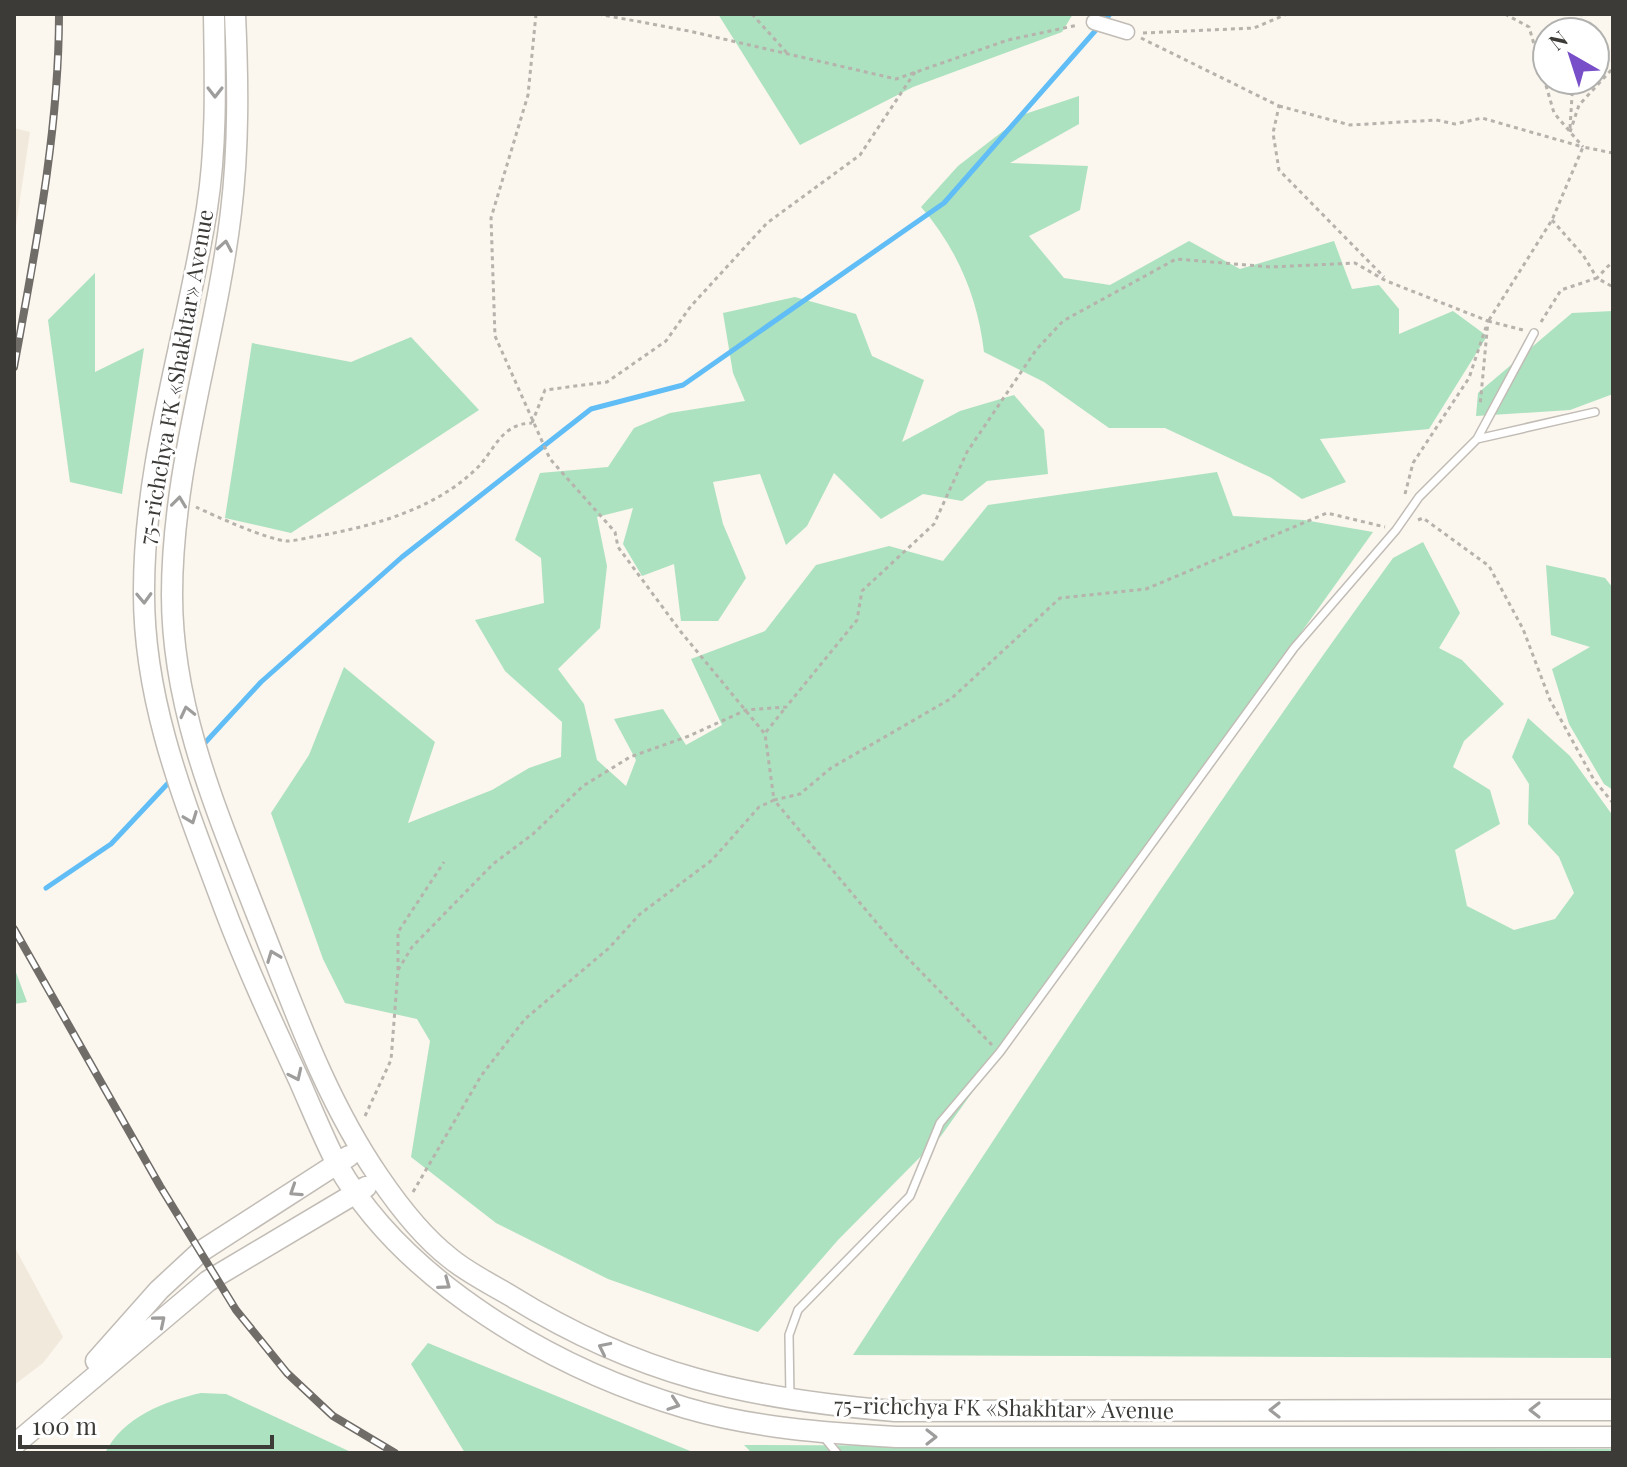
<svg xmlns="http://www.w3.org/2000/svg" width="1627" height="1467" font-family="'Playfair Display',serif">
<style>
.built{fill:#f1e9db}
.green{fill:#ace2bf}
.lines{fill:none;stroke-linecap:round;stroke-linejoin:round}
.stream{stroke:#61bdf5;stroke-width:5}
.lane-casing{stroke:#c1bcb5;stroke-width:10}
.street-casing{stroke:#c1bcb5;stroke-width:17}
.secondary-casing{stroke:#c1bcb5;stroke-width:23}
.path{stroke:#b6b2ac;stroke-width:3;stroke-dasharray:4 4;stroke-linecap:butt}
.lane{stroke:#fff;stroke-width:7}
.street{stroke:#fff;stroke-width:14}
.secondary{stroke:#fff;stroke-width:20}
.rail-casing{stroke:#706d69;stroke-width:8}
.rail{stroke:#fff;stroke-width:5;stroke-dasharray:15;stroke-linecap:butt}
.oneway{stroke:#9e9d9c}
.labels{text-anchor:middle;stroke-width:6;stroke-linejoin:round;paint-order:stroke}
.street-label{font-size:22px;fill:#3d3b38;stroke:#fff}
</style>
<rect width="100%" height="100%" fill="#fbf6ee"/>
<path class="built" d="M14 128 30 132 14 239Z
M14 1246 63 1337 43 1363 14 1385Z"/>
<path class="green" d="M718 14H1073L1062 32 913 87 800 145Z
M1079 96V124L1010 163 1088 166 1080 210 1029 236 1064 278 1110 285 1189 241 1240 269 1334 241 1352 289 1379 285 1399 309V334L1453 311 1487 336 1429 429 1320 439 1346 482 1302 499 1270 477 1165 428H1109L1044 382 984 352C978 298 957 248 921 207L958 166 1025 114Z
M95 273V372L144 348 122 494 70 482 48 320Z
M795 297 856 314 872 356 924 380 902 442 960 411 1014 395 1044 430 1048 474 987 481 962 501 923 494 881 519 834 473 807 526 786 545 760 474 713 482 723 524 746 578 718 621H681L674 564 642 576 623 544 633 508 597 517 607 566 600 628 558 669 584 704 597 760 626 786 636 760 614 719 663 709 686 745 722 725 691 659 765 631 816 565 889 546 943 561 988 505 1217 472 1233 516 1304 520 1373 532 941 1136 838 1240 758 1332 608 1279 496 1223 411 1157 430 1041 417 1019 345 1003 323 959 271 813 309 755 344 667 435 742 408 823 492 790 529 768 561 757 562 722 505 671 475 620 544 603 541 558 515 540 540 473 608 467 634 428 670 413 745 401 733 373 723 313Z
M1613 311V394L1570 410 1476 416 1478 393 1572 313Z
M411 337 479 410 291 533 225 518 252 343 351 362Z
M1423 542 1460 613 1439 648 1462 660 1504 704 1464 741 1453 767 1490 790 1500 824 1455 850 1467 906 1514 930 1555 919 1574 893 1559 857 1528 824 1529 784 1512 757 1528 718 1570 756 1613 816V1358L853 1355C1028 1086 1204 818 1393 558Z
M1546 565 1605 578 1613 588V790L1604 784 1569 724 1552 669 1590 647 1551 635Z
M14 967 27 1002 14 1004Z
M428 1343 695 1453H465L411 1364Z
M201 1393 226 1394 353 1453H105C123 1417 165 1401 201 1393Z
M744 1445 1613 1449V1453H752Z"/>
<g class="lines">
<path class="stream" d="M203 745 261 682 402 557 591 409 683 385 944 203 1110 14
M46 888 111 844 172 779"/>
<defs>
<path id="lane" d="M1477 439 1534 333
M790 1398 789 1335 798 1310 910 1196 940 1123 1000 1052 1294 648 1396 530 1419 497 1477 439 1595 412
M823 1436 837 1453"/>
<path id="street" d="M1094 22 1127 32"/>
<path id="secondary" d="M214 14C215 78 217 144 207 208 187 335 144 461 144 590 143 704 186 805 225 910 247 968 273 1024 299 1080 311 1107 323 1137 337 1164 405 1284 557 1370 686 1408 754 1428 825 1433 896 1437H1613
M235 14C238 81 239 145 231 212 216 340 172 465 172 595 172 709 217 812 257 915 293 1005 324 1097 379 1177 398 1205 423 1237 450 1258 468 1273 491 1284 511 1296 638 1375 748 1399 895 1411L1613 1410
M96 1361 159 1290 200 1252 349 1156
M14 1445 208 1281 366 1187"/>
</defs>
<use href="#lane" class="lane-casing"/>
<use href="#street" class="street-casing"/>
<use href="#secondary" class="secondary-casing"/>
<path class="path" d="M598 14 689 31 896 79 1008 40 1078 25
M752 14 787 53
M1505 14 1529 27 1554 113 1583 147
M1579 32 1581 14
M1143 33 1254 28 1287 14
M1141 38 1279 106 1273 133 1279 170 1384 277
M1279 106 1350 125 1436 120 1455 124 1482 118 1583 147
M1570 128 1573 80
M1570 132 1579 105 1613 68
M1552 220 1583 255 1597 278 1613 261
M1389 282 1488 321 1480 406
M1489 320 1552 220 1583 147 1613 153
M1488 321 1523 330
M1541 322 1561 290 1597 278 1613 287
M532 423 545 390 607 382 666 341 691 306 767 223 860 155 915 72
M1405 494 1413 463 1469 378 1486 327
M196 507C215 516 268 540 287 541 297 541 308 537 318 536 373 526 432 510 474 471 495 452 499 424 532 423
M1418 520 1423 518 1489 566 1523 629 1550 700 1594 780 1613 803
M766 732 786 707
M398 970V932L444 862
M992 1045 896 946 774 800 800 794 831 768 952 698 1060 598 1146 589 1327 513 1385 527
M365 1116 391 1060 398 970 412 947 493 864 533 834 583 786 630 757 689 736 746 710 786 707 857 620 862 591 934 524 967 452 1036 350 1063 321 1176 259 1271 267 1355 263 1388 282
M413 1192 481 1076 525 1019 609 948 640 914 712 860 759 807 774 800 765 734 681 632 618 547 615 532 550 459 495 336 491 218 528 95 536 14"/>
<use href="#lane" class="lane"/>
<use href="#street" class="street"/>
<use href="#secondary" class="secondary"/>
<defs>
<path id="rail" d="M14 367C35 251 59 132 59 14
M14 929 160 1186 236 1310 287 1373 333 1416 395 1453"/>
</defs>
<use href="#rail" class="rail-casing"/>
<use href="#rail" class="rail"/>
</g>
<defs><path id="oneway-chevron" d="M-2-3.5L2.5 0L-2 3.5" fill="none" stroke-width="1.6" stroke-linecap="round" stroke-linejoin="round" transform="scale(2)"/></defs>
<g class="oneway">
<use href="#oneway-chevron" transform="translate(215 92) rotate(90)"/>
<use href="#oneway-chevron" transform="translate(225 246) rotate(-80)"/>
<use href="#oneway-chevron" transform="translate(179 502) rotate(-83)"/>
<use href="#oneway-chevron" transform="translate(144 598) rotate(88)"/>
<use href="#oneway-chevron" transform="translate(187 712) rotate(-103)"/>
<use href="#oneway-chevron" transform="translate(191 818) rotate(69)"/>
<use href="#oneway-chevron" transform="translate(273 956) rotate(-111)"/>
<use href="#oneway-chevron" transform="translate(296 1075) rotate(65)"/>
<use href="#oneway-chevron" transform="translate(295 1191) rotate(147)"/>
<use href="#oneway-chevron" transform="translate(445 1284) rotate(36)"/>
<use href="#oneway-chevron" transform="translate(160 1321) rotate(-40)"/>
<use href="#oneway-chevron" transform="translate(604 1348) rotate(-154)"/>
<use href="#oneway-chevron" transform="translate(674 1404) rotate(19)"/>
<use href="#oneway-chevron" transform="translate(1275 1410) rotate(180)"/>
<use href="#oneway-chevron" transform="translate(1535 1410) rotate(180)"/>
<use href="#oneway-chevron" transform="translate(931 1437)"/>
</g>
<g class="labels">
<g class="street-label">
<text transform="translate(176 377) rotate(-80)" y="8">75-richchya FK «Shakhtar» Avenue</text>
<text transform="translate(1004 1408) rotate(1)" y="8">75-richchya FK «Shakhtar» Avenue</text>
</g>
</g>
<rect width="1627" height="1467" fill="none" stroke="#3d3b38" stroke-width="32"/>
<g transform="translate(1571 56) rotate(321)"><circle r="38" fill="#ffffff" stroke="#b1b1af" stroke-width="2"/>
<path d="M0-6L14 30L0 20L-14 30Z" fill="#784fc8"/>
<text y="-12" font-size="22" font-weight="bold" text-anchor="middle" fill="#3d3b38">N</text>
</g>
<path d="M20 1435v12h252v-12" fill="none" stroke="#3d3b38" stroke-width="4"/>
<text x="32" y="1435" font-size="24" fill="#3d3b38" stroke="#ffffff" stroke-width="6" paint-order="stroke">100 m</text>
</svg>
